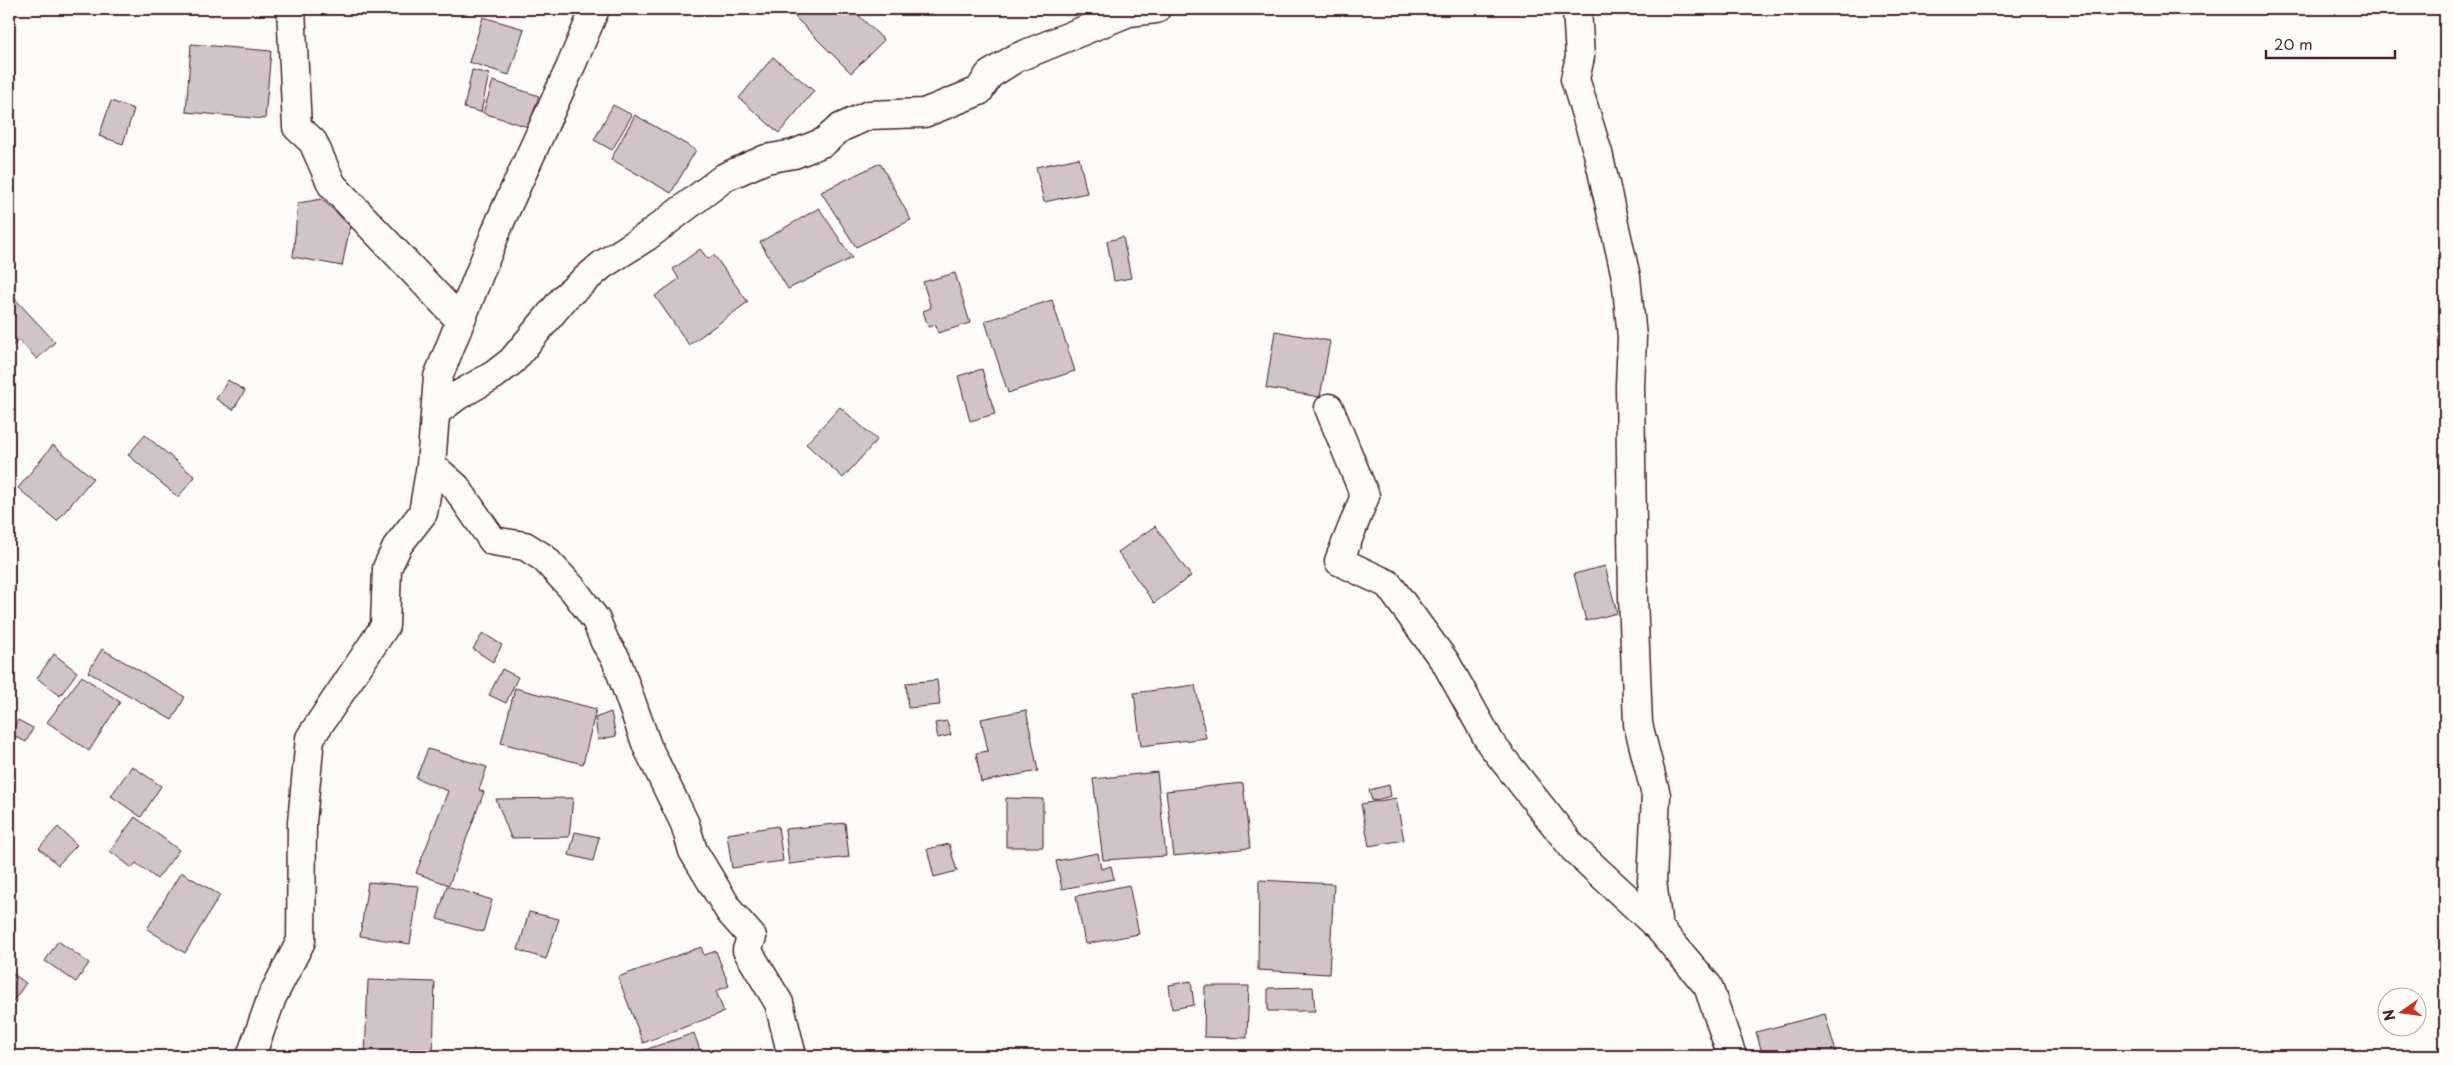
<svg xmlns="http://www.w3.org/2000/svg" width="2454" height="1065" font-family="'Playpen Sans',sans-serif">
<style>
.building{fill:#d0c5c4;stroke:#4a1f2b}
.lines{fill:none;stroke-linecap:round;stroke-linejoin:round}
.street-casing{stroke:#4a1f2b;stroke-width:31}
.street{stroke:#fdfcf7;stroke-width:28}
</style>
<rect width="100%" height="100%" fill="#fdfcf7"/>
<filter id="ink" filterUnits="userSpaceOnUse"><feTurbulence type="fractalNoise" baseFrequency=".02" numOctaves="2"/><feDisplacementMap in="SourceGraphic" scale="10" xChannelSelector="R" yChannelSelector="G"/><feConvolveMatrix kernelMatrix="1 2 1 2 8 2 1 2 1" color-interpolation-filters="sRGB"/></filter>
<g filter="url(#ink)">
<path class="building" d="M792 9H852L884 40 851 73 789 11Z
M483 17 524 29 509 75 469 62Z
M191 44 271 51 265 119 186 112Z
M773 57 814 91 779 133 739 98Z
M472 70 489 74 481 112 464 108Z
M493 81 539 96 528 127 483 113Z
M111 101 134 109 123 144 99 136Z
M613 105 632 115 612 150 594 140Z
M635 115 696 150 671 193 611 159Z
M1079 158 1087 193 1044 202 1036 167Z
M880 163 911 220 856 247 821 192Z
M322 199 350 226 342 266 293 257 298 203Z
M819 208 852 258 788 289 760 242Z
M1123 237 1131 278 1114 281 1107 241Z
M700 249 708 259 714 255 748 302 689 345 655 296 679 279 673 269Z
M955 273 970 323 938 333 936 325 928 327 923 311 931 308 923 282Z
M16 300 55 342 37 359 19 340 9 349V306Z
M1052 300 1075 371 1008 393 985 321Z
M1275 331 1330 341 1320 397 1266 388Z
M982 369 995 414 970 421 958 376Z
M228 380 245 391 233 410 216 399Z
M840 407 877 440 843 478 806 444Z
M145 435 195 477 178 497 128 455Z
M53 445 93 478 57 521 18 488Z
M1155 526 1191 576 1154 603 1118 552Z
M1605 566 1617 613 1586 621 1574 574Z
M483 633 502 645 493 662 473 649Z
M102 649 185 697 172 720 88 672Z
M54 654 77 672 60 696 37 678Z
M502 669 518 677 506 703 489 695Z
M82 676 120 702 89 751 47 722Z
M937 680 940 705 908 708 906 683Z
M1195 685 1206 738 1141 746 1134 693Z
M515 688 596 709 583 764 501 743Z
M1026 710 1038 771 981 782 976 753 988 751 981 719Z
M611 712 616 736 598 740 595 718Z
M18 720 33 728 26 742 10 734Z
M947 721 951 735 938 738 935 723Z
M428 749 487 767 479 790 484 792 449 885 416 873 448 791 416 778Z
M132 766 161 786 141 817 111 796Z
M1157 772 1166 856 1103 860 1093 779Z
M1243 783 1250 848 1174 856 1166 791Z
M1389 785 1391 796 1372 801 1369 790Z
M573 798 569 837 511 838 496 799Z
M1006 798 1043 799V847H1006Z
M1396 798 1404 840 1369 846 1361 804Z
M135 817 179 850 157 879 136 863 132 868 110 851Z
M845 823 849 857 789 864 785 829Z
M778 826 783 861 732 868 727 834Z
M58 827 77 845 58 865 39 848Z
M575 832 599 837 593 861 569 855Z
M949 844 957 871 934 877 927 849Z
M1098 853 1101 869 1111 866 1114 879 1062 889 1056 861Z
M181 872 220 895 185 953 147 929Z
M1259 880 1334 884 1329 974 1258 970Z
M368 882 419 886 410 944 360 936Z
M1129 885 1139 934 1085 944 1076 896Z
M447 886 492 900 483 932 437 919Z
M529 912 559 919 546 959 518 950Z
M58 941 89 963 76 982 45 961Z
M701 947 704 955 716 951 729 986 716 991 724 1012 643 1043 618 977Z
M9 971 26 983 9 1007Z
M368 980 435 982 433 1056H365Z
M1191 981 1194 1005 1172 1009 1169 985Z
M1205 986H1249L1247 1038 1204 1037Z
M1313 987 1315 1011H1268V988Z
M1825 1014 1837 1056H1763L1756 1032Z
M694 1033 702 1056H631L630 1055Z"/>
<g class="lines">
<defs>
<path id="street" d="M291 9 297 127 313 142 332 185 460 320
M1577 9 1580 57 1575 79 1598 153 1626 277 1632 337 1630 386 1633 597 1638 724 1656 795 1652 881 1658 927 1708 986 1732 1056
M1329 408 1365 496 1339 561 1388 584 1446 663 1491 744 1574 849 1658 927
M437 411 457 396 494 375 512 361 565 297 602 265 646 237 725 177 766 159 794 154 824 142 840 128 869 115 924 113 979 91 989 75 1016 58 1129 12 1156 9
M431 465 456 487 493 541 525 546 544 558 573 589 596 620 605 642 616 659 647 746 685 824 693 851 730 912 752 937 747 950 779 1003 792 1056
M251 1056 272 997 301 941 302 822 310 738 385 626 387 568 398 545 423 513 431 465 438 377 500 222 570 68 595 9"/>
</defs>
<use href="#street" class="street-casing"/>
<use href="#street" class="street"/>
</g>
</g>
<rect width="2454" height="1065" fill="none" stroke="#fdfcf7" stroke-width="30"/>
<rect x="15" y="15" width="2424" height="1035" fill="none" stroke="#4a1f2b" stroke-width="2" filter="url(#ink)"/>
<g transform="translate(2402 1012) rotate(256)"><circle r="24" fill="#fdfcf7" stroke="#b5a4a5"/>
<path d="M0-4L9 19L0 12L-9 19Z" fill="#c8321e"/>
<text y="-8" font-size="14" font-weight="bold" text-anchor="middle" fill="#4a1f2b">N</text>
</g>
<path d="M2266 50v8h129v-8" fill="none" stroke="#4a1f2b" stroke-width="2.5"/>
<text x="2274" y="50" font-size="15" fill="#4a1f2b" stroke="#fdfcf7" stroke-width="4" paint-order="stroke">20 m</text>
</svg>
